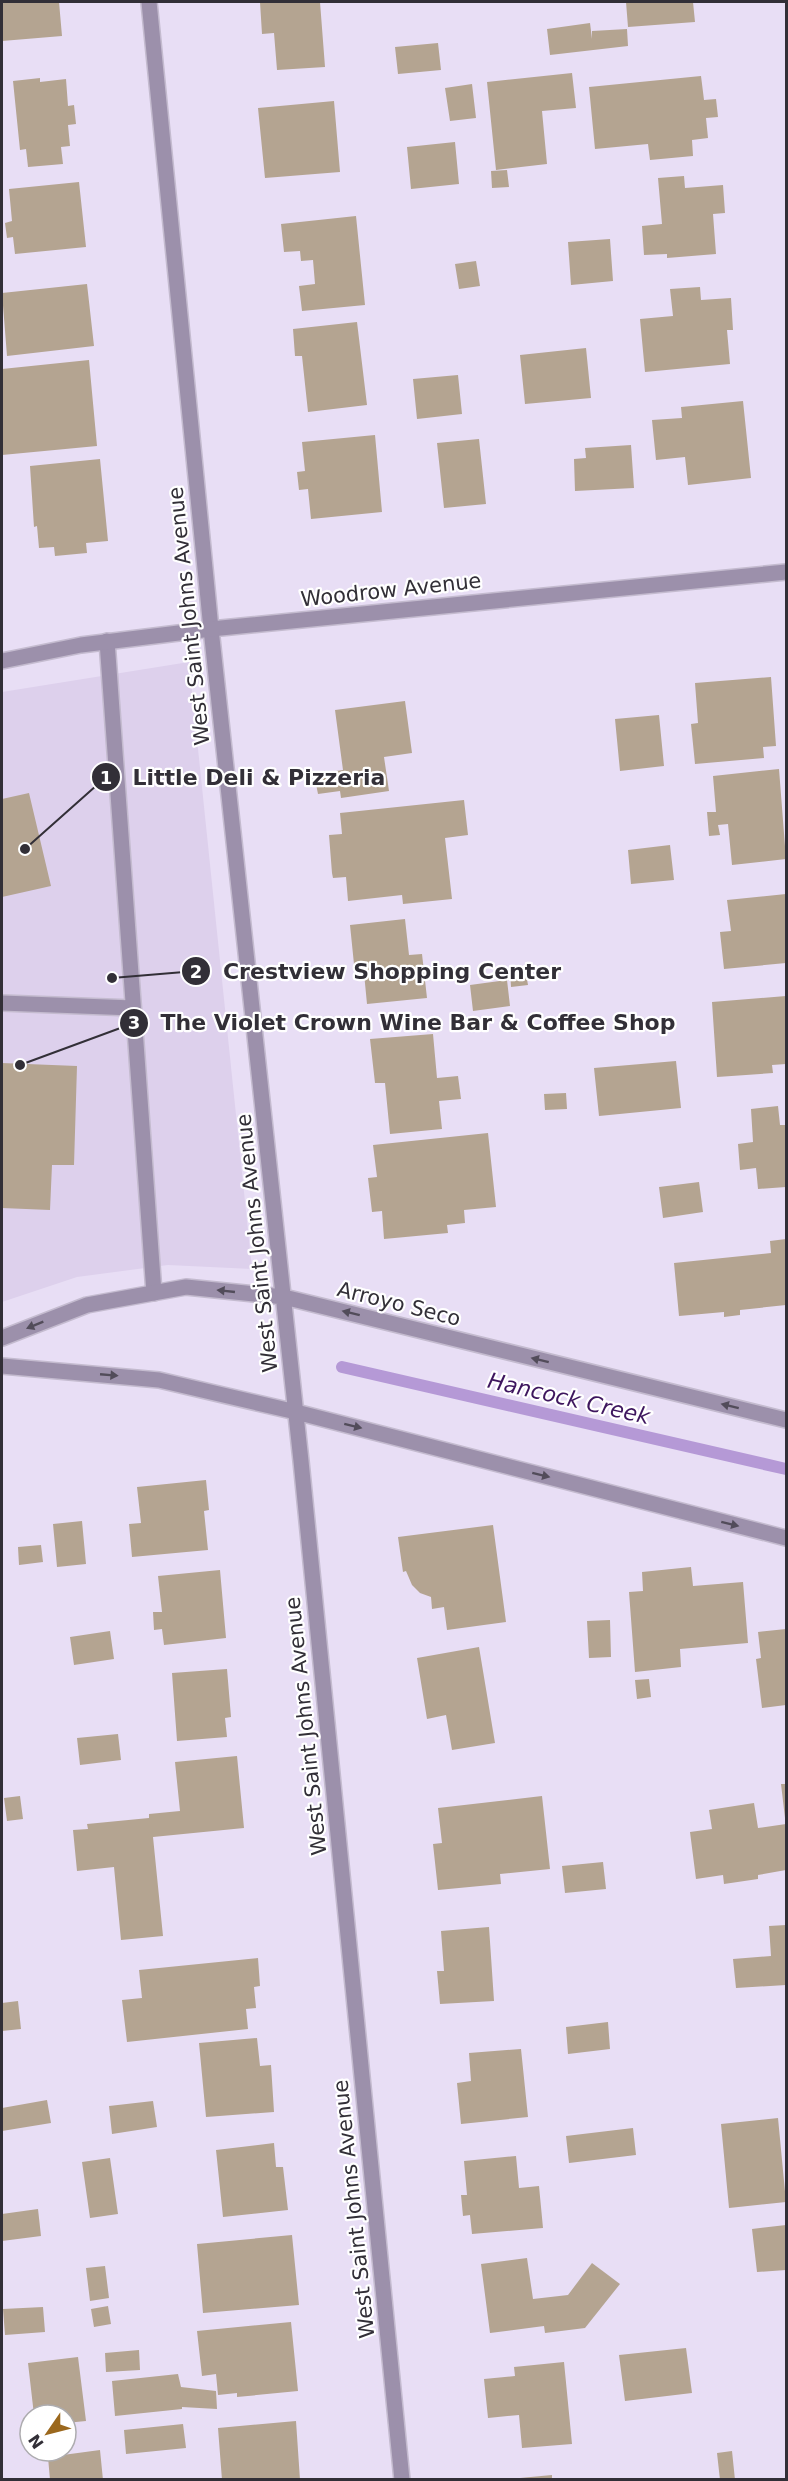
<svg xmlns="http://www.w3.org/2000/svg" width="788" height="2481" font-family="'DejaVu Sans',sans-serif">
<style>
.built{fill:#ddd0ec}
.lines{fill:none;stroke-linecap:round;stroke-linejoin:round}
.stream{stroke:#b599d6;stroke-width:12}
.building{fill:#b4a491}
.service-casing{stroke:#c4bbcf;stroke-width:18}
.minor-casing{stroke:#c4bbcf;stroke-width:18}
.tertiary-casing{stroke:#c4bbcf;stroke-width:18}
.service{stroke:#9c90ab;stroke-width:15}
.minor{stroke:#9c90ab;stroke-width:15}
.tertiary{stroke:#9c90ab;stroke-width:15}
.oneway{fill:#524c5a}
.labels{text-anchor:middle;stroke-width:4.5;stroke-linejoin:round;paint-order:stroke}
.street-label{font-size:21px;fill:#322f37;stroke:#fff}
.water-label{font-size:22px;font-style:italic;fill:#3e165e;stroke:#fff}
.leader{fill:none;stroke:#322f37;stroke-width:2}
.callout-dot{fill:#322f37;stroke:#fff;stroke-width:2}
.mark-label{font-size:18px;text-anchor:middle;font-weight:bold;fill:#fff}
.callout-label{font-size:22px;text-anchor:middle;font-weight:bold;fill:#322f37;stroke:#fff;stroke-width:4.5;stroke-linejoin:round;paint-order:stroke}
</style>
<rect width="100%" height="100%" fill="#e8def5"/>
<path class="built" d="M189 662 252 1269 168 1265 77 1277 2 1302V692Z"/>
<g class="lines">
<path class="stream" d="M342 1367 786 1469"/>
</g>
<path class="building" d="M2 2H59L62 36 2 41Z
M260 2H320L325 67 277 70 274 33 262 34Z
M626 2H693L695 22 628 27Z
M590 23 592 39V31L627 29 628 46 550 55 547 29Z
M438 43 441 70 398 74 395 47Z
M572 73 576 108 542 111 547 164 496 170 487 82Z
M701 76 704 100 716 99 718 117 706 118 708 138 692 140 693 156 650 160 648 144 595 149 589 87Z
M40 78V82L66 79 68 106 74 105 76 124 68 125 70 146 61 147 63 164 28 167 26 149 20 150 13 81Z
M472 84 476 118 450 121 445 88Z
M334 101 340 172 265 178 258 108Z
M455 142 459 184 411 189 407 147Z
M507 170 509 187 492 188 491 171Z
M684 176 685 188 723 185 725 213 713 214 716 254 667 258V254L644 255 642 226 662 224 658 178Z
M79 182 86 247 15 254 13 237 7 238 5 223 12 221 9 189Z
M356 216 365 305 302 311 299 286 315 284 313 260 301 261 300 251 284 252 281 224Z
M610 239 613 281 571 285 568 242Z
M476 261 480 286 459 289 455 264Z
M87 284 94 346 7 356 2 293Z
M700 287 701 300 731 298 733 330H727L730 364 645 372 640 319 673 316 670 289Z
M357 322 367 405 308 412 302 356H295L293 329Z
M586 348 591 398 525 404 520 355Z
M89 360 97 446 2 455V369Z
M458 375 462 414 417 419 413 379Z
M743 401 751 478 688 485 685 457 656 460 652 420 682 418 681 407Z
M375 435 382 512 311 519 308 489 299 490 297 472 305 471 302 442Z
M479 439 486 504 444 508 437 443Z
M631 445 634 488 575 491 574 459 586 458 585 448Z
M100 459 108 541 86 543 87 553 55 556 54 547 39 548 37 526 34 527 30 466Z
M771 677 776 746 763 747 764 758 695 764 691 724 698 723 695 683Z
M405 701 412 753 384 757 389 791 341 798 340 791 318 794 314 774 343 770 335 710Z
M659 715 664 766 620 771 615 719Z
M779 769 786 859 732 865 728 824 718 825 720 835 709 836 707 812H716L713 776Z
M29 793 51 886 2 897V799Z
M464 800 468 835 445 838 452 899 403 904 402 895 348 901 346 877 333 878 332 873 329 835 342 834 340 813Z
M670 845 674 880 631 884 628 850Z
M786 894V963L724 969 720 932 731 931 727 900Z
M405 919 409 955 422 954 427 998 367 1004 364 973 355 974 350 925Z
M525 968 528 985 511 987 510 970Z
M507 980 510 1006 473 1011 470 985Z
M786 996V1064L772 1065 773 1073 717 1077 712 1002Z
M433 1034 437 1078 458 1076 461 1099 439 1101 442 1129 390 1134 385 1083H375L370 1039Z
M676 1061 681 1108 599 1116 594 1068Z
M2 1063 77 1066 74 1165H52L50 1210 2 1208Z
M566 1093 567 1109 545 1110 544 1094Z
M778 1106 780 1125H786V1187L758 1189 756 1168 740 1170 738 1144 753 1142 751 1109Z
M488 1133 496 1207 464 1210 465 1223 447 1225 448 1233 384 1239 382 1211 372 1212 368 1178 377 1177 373 1145Z
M699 1182 703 1212 663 1218 659 1187Z
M786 1239V1305L740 1310V1315L724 1317V1312L679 1316 674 1263 771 1253 770 1241Z
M206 1480 209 1510 204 1511 208 1550 132 1557 129 1524 141 1523 137 1487Z
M82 1521 86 1564 57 1567 53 1524Z
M493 1525 506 1622 447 1630 444 1607 432 1609 431 1597 420 1593 412 1585 406 1571 403 1572 398 1537Z
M41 1545 43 1562 19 1565 18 1547Z
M691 1567 693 1586 743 1582 748 1643 680 1649 681 1667 635 1672 629 1592 643 1591 642 1572Z
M220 1570 226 1638 164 1645 162 1629 154 1630 153 1612H162L158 1576Z
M610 1620 611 1657 589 1658 587 1621Z
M786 1629V1705L762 1708 756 1659 761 1658 758 1632Z
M110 1631 114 1659 74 1665 70 1637Z
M479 1647 495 1743 452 1750 446 1715 427 1719 417 1658Z
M227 1669 231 1717 225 1718 227 1737 177 1741 172 1673Z
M649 1679 651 1697 637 1699 635 1680Z
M118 1734 121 1760 80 1765 77 1738Z
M237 1756 244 1828 153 1837 163 1936 121 1940 114 1867 77 1871 73 1830 88 1829 87 1824 149 1818V1814L180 1811 175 1762Z
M781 1784H786V1818H785Z
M20 1796 23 1819 7 1821 4 1798Z
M542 1796 550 1869 500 1874 501 1884 438 1890 433 1844 442 1843 438 1808Z
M754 1803 758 1828 786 1824V1870L758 1875V1879L724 1884 723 1875 696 1879 690 1832 712 1829 709 1810Z
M603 1862 606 1889 565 1893 562 1866Z
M786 1925V1985L736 1988 733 1959 771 1956 769 1926Z
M489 1927 494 2001 440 2004 437 1971H444L441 1931Z
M258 1958 260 1986 254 1987 256 2008 246 2009 248 2029 127 2042 122 2000 142 1998 139 1970Z
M18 2001 21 2029 2 2031V2003Z
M608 2022 610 2049 568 2054 566 2027Z
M257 2038 260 2066 271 2065 274 2112 206 2117 199 2043Z
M521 2049 528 2117 461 2124 457 2083 471 2081 469 2053Z
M47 2100 51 2123 2 2131V2108Z
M153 2101 157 2127 112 2134 109 2106Z
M778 2118 786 2202 729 2208 721 2124Z
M633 2128 636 2155 569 2163 566 2136Z
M274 2143 276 2167H283L288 2210 223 2217 216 2150Z
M516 2156 519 2188 539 2186 543 2228 472 2234 470 2215 463 2216 461 2195H467L464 2161Z
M110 2158 118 2214 90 2218 82 2162Z
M38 2209 41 2236 2 2241V2214Z
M786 2225V2270L757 2272 752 2229Z
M292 2235 299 2305 203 2313 197 2244Z
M527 2258 533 2299 568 2295 592 2263 620 2284 585 2328 545 2333 544 2326 490 2333 481 2264Z
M105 2266 109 2298 90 2301 86 2268Z
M108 2306 111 2324 94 2327 91 2309Z
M43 2307 45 2332 5 2335 3 2309Z
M291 2322 298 2391 237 2397V2393L218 2395 216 2374 202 2376 197 2331Z
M686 2348 692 2393 625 2401 619 2355Z
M139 2350 140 2370 106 2372 105 2353Z
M78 2357 86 2421 66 2423V2415H34L28 2363Z
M564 2362 572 2444 522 2448 519 2415 488 2418 484 2379 515 2376 514 2367Z
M178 2374 181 2387 216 2391 217 2409 182 2407V2409L115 2416 112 2381Z
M296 2421 300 2480H222L218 2428Z
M183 2424 186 2448 126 2454 124 2430Z
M100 2450 103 2480H50L48 2457Z
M732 2451 735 2480H720L717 2453Z
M552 2475V2480H521L520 2478Z"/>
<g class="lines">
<defs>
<path id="service" d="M107 641 154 1293
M2 1003 133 1008"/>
<path id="minor" d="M149 2 211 629 301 1461 402 2480
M2 1338 87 1305 186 1287 284 1297 786 1420
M2 1366 159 1380 296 1412 786 1538"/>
<path id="tertiary" d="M2 661 81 645 211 629 786 572"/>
</defs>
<use href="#service" class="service-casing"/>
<use href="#minor" class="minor-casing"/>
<use href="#tertiary" class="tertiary-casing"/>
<use href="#service" class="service"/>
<use href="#minor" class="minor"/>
<use href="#tertiary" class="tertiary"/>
</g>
<defs><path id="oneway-solid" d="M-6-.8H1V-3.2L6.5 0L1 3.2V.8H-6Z" transform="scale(1.5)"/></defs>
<g class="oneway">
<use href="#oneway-solid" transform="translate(226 1291) rotate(-174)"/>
<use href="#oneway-solid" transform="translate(351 1313) rotate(-166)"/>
<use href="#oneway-solid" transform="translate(35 1325) rotate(158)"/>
<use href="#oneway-solid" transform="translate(540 1360) rotate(-166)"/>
<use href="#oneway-solid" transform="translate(109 1375) rotate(5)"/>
<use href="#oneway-solid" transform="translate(730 1406) rotate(-166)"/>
<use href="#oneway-solid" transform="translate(353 1426) rotate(14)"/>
<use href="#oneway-solid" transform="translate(541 1475) rotate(14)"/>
<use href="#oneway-solid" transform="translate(730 1524) rotate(14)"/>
</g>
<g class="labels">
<g class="street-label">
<text transform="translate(391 590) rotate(-6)" y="7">Woodrow Avenue</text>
<text transform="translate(189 616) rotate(-96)" y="7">West Saint Johns Avenue</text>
<text transform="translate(257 1243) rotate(-96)" y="7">West Saint Johns Avenue</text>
<text transform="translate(399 1304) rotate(14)" y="7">Arroyo Seco</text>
<text transform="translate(306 1726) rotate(-96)" y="7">West Saint Johns Avenue</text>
<text transform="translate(354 2209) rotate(-96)" y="7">West Saint Johns Avenue</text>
</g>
<g class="water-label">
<text transform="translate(569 1398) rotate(13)" y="8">Hancock Creek</text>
</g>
</g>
<path class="leader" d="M25 849L106 777M112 978L196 971M20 1065L134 1023"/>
<g class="callout-dot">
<circle cx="25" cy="849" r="6"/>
<circle cx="112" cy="978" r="6"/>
<circle cx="20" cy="1065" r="6"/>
<circle cx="106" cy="777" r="15"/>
<circle cx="196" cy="971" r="15"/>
<circle cx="134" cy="1023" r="15"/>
</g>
<g class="mark-label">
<text x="106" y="784">1</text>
<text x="196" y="978">2</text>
<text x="134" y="1029">3</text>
</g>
<g class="callout-label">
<text x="259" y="785">Little Deli &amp; Pizzeria</text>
<text x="392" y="979">Crestview Shopping Center</text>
<text x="418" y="1030">The Violet Crown Wine Bar &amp; Coffee Shop</text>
</g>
<rect width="788" height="2481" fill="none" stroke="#322f37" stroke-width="6"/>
<g transform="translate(48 2433) rotate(235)"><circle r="28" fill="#ffffff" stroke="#adacaf" stroke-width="1.5"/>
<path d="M0-4.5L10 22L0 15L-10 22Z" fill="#9b681d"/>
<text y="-9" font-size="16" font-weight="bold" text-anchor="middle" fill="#322f37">N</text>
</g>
</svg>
